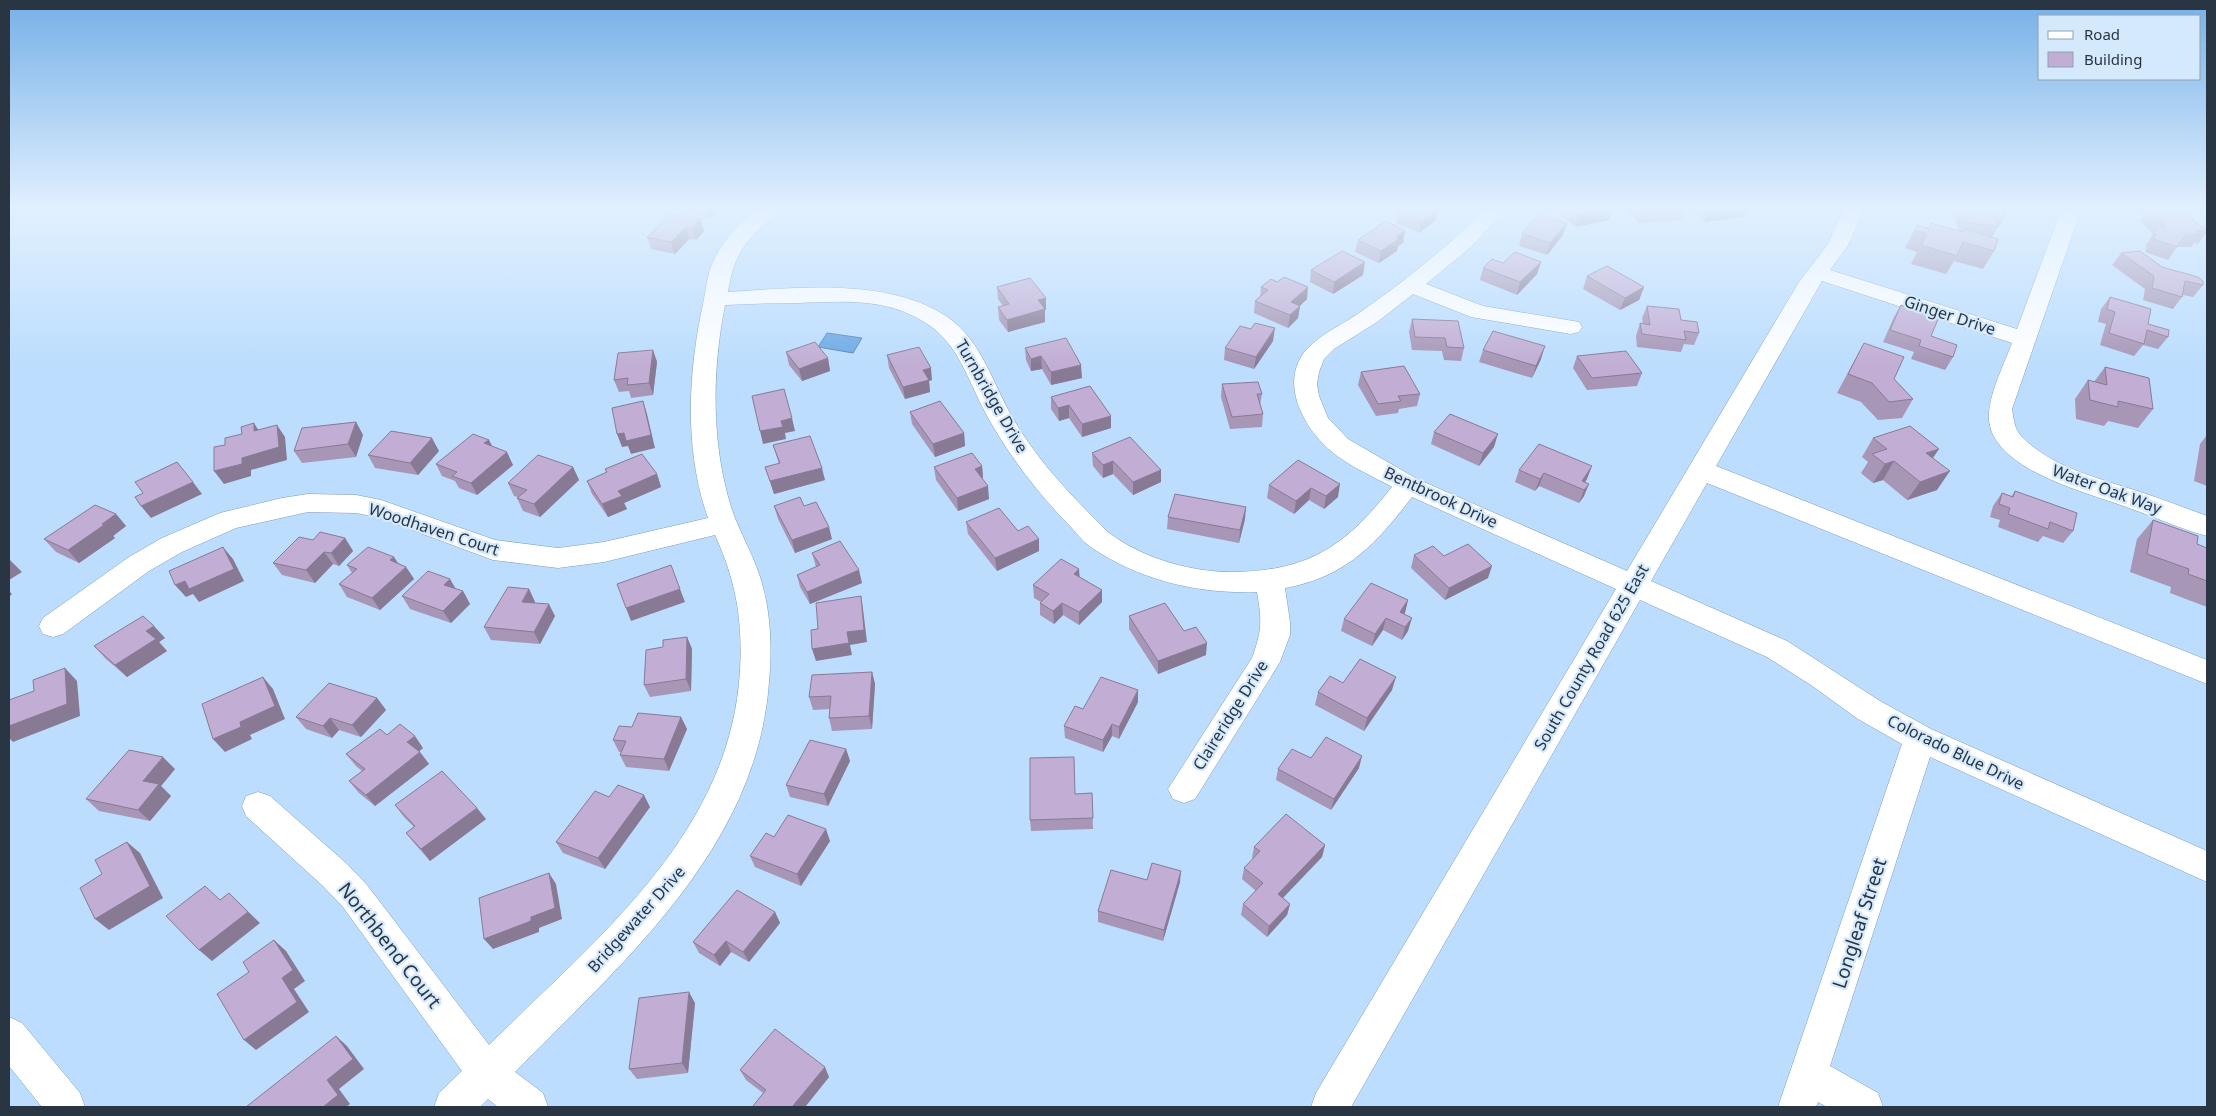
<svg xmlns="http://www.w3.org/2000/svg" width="2216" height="1116" font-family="'Noto Sans',sans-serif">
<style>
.water{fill:#6ca9e5;stroke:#5886b4}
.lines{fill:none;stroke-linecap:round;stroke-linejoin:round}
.minor-casing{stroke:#7f9ebd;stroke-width:1}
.minor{fill:#fff;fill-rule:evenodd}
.wall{fill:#a796b6}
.shaded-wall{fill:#887a94}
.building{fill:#c2aed4;stroke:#887a94}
.labels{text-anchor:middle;stroke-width:4.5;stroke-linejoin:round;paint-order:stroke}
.street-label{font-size:16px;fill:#293542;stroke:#d5e9fc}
.near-street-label{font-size:19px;fill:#293542;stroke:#d5e9fc}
</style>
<rect width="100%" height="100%" fill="#bcddfe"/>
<path class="water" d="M827 333 862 338 853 353 818 347Z"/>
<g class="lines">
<defs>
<path id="minor" d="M758 209H781C776 216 767 221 761 227 740 246 732 265 728 292 794 288 882 278 941 313 979 335 990 377 1010 413 1030 450 1059 483 1089 513 1095 519 1102 527 1109 533 1144 559 1193 573 1237 572 1312 570 1347 544 1392 487 1374 477 1345 464 1330 450 1303 427 1279 382 1306 350 1322 333 1344 324 1362 311 1406 280 1448 247 1485 209H1506L1471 247 1426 284 1483 306 1579 322 1582 327 1579 332 1571 334 1471 317 1413 294 1377 322 1334 349 1324 359 1319 372 1317 384 1319 396 1328 418 1348 439 1417 479 1627 571 1799 282 1828 244 1844 209H1864L1848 245 1830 270 2017 329 2058 218 2061 214 2068 212 2075 214 2078 218 2012 409C2014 420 2014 429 2022 437 2050 466 2094 477 2131 489 2157 497 2182 507 2207 516V536C2181 529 2155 517 2129 508 2089 493 2001 472 1990 426 1984 403 2004 365 2012 343L1822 281 1716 466 2207 660V684L1707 483 1651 581 1787 641 1880 701 1931 729 2207 851V882L1930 757 1830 1066 1878 1093 1883 1107H1827L1818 1102 1816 1107H1778L1902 744 1858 719 1811 685 1767 657 1640 600 1351 1107H1311L1316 1093 1616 589 1412 497C1376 544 1346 577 1285 588L1290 622V635L1280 662 1195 799 1184 803 1173 799 1168 789 1252 658C1262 630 1262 622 1257 592 1199 594 1142 581 1092 548 1083 542 1076 532 1068 524 1036 491 1007 453 985 412 963 370 956 334 909 314 874 298 834 302 797 303 773 303 749 304 725 305 712 371 711 442 731 507 740 534 756 559 763 587 771 618 772 650 769 682 757 848 624 961 515 1072L543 1093 548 1107H498L488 1099 480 1107H434L439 1093 462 1071 343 907 323 886 246 816 242 806 246 796 258 792 270 796 347 864 367 885 489 1045C593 942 724 839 739 683 744 628 738 585 715 535L604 562 558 568 493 560 377 517 356 513 308 512 236 528 182 552 149 571 63 634 53 637 43 634 39 626 43 618 129 557 162 538 220 513 282 498 308 494 356 495 381 500 495 540 558 548 604 542 708 518C684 450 688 373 703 304 706 290 707 273 714 260 724 239 740 222 758 209Z
M9 1017 22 1023 80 1093 85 1107H42L9 1066Z"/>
</defs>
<use href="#minor" class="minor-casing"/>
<use href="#minor" class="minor"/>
</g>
<path class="wall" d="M689 209H723L709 218 690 211Z
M1560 209H1613L1609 220 1575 227 1559 213Z
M1627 209H1687L1682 220 1639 223Z
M1692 209H1747L1744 217 1705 222Z
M1954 209H2004L2006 215 1999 227H1998L1992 237 1994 251 1983 269 1954 261 1946 274 1911 264 1917 252 1905 248 1917 225 1929 228 1931 223 1959 231 1953 210Z
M2147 209H2177L2184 215 2207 231 2198 244 2194 243 2191 247H2177L2168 260 2145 252 2147 247H2145L2153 234 2139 220Z
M1398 211 1436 220 1419 233 1396 223Z
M701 219 704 231 696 240 689 239 675 254 651 249 647 237Z
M1405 231 1403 243 1398 246 1397 251 1379 263 1355 252 1358 240Z
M1522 233 1563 235 1547 255 1519 246Z
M2121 253 2162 267 2203 285 2193 297 2183 295 2182 297 2173 309 2143 300 2145 289 2112 265Z
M1541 262 1537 274 1517 295 1480 280 1483 268 1503 263Z
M1311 270 1363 275 1333 294 1310 282Z
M1587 276 1644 287 1639 300 1620 310 1583 289Z
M997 287 1046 310H1045V322L1008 332 999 320 998 307 1003 306 998 299Z
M1261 287 1307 299 1300 306 1298 318 1288 328 1254 313 1255 301 1260 297Z
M2110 297 2168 337 2158 349 2143 345 2134 356 2100 345 2106 324 2098 322 2101 309Z
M1901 305 1953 357 1945 370 1911 359 1914 352 1883 342 1894 317Z
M1647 306 1681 320 1699 333 1694 345 1684 344 1681 352 1637 347 1636 336 1640 323 1643 324 1642 318Z
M1412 319 1464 348 1461 361 1444 360 1442 351 1412 350 1409 332Z
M1273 341 1254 369 1224 360 1225 348Z
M1864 343 1894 379 1913 399 1902 418 1878 420 1861 402 1837 393Z
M1025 348 1082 378 1051 385 1042 369 1031 371 1026 360Z
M653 350 657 362 653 395 631 398 629 391 619 392 614 380Z
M1483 350 1541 359 1532 378 1479 362Z
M786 352 828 358 830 371 802 381 789 365Z
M887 355 932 380 929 381 930 392 905 399 889 368Z
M1577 356 1642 373 1637 386 1587 390 1573 368Z
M2105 367 2153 409 2138 428 2108 421 2104 426 2076 419 2075 399 2088 380 2094 382Z
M1361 372 1420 394 1417 406 1399 409 1398 413 1376 416 1358 385Z
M1222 384 1262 394 1260 405 1263 414 1262 427 1230 429 1221 397Z
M1051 397 1111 416V428L1082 437 1069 418 1059 421 1051 409Z
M910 412 964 433 965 446 935 457 912 424Z
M356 422 363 435 356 457 302 463 294 451Z
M1434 432 1494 447 1479 466 1431 444Z
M2207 435V486L2194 481 2200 444Z
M1873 438 1933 458 1937 490 1907 500 1883 480 1873 483 1861 473 1868 462 1862 457Z
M489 440 492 446 513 465 477 495 459 488 455 481 442 476 436 464Z
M773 445 825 480 774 494 765 467 779 464Z
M439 451 418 475 375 468 368 455Z
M1092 453 1161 470V482L1133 495 1113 474 1103 478 1093 466Z
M1298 460 1338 497 1324 509 1309 500 1294 514 1267 498 1269 485Z
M982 466 983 478 982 479 989 499 958 511 936 480 934 467Z
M573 467 579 480 540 517 523 511 517 498 518 497 514 496 508 483Z
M605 469 657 474 661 487 624 503 627 509 608 517 592 494 587 481 606 473Z
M1519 470 1587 479 1585 482 1584 496 1579 503 1539 486 1535 491 1515 482Z
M2015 491 2073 531 2063 543 2043 536 2038 542 1998 527 2000 520 1990 517 1993 506 2002 493 2011 497Z
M774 506H804L832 539 795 553 778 519Z
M116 514 126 526 113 536 115 538 79 563 56 552 44 539Z
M1168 517 1245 519 1239 543 1167 529Z
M2153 520 2197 544 2207 548V607L2170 593 2171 587 2130 572 2137 539Z
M966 522 1018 531 1039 551 997 571 968 534Z
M345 538 353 551 339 566 333 564 315 583 282 575 273 563 313 540Z
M812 553 862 583 810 604 800 587 797 575 816 567Z
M1414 555 1488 578 1445 600 1411 568Z
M398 563 406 567 414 579 380 610 347 597 339 584 352 573 347 565Z
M1080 577 1102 590V602L1079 625 1063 615 1054 624 1040 615V603L1041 602 1034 598 1033 585Z
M450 579 455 589 463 591 470 604 451 623 410 609 402 596Z
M529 589 535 602V603L555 616 540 644 491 640 484 627Z
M1408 600 1404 614 1408 631 1402 640 1383 630 1372 646 1341 631 1344 619Z
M1129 616 1206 655 1158 674 1129 629Z
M687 637 692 649 691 691 650 697 644 685 663 647Z
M165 638 159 642 167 651 127 677 106 659 94 646Z
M872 672 875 684 872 729 832 731 829 718 830 709 813 710 809 697Z
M1343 683 1392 690 1364 731 1315 705 1318 692Z
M377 698 386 710 361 737 339 730 332 738 306 729 296 717Z
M1138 702 1119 739 1112 736 1103 752 1065 738 1064 726 1083 709Z
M681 717 687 729 669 771 626 767 620 755 621 752H619L613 740 632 727Z
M387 735 423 748 419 751 429 764 375 806 359 793 349 781 362 771 356 766 346 754Z
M846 749 850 761 828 806 790 797 786 785Z
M1311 758 1359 768 1331 810 1276 780 1278 769Z
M175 769 161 786 171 796 150 821 99 811 86 799Z
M1092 793 1093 829 1031 831 1030 820 1075 794Z
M609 797 650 807 605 869 563 853 556 842Z
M395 805 486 819 430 861 415 844 406 833 414 827 404 817Z
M774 837 830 841 801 886 755 867 750 856Z
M1325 845 1322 857 1283 898 1290 904 1287 915 1267 937 1241 915 1243 904 1256 891 1242 879 1244 868 1253 859 1252 858 1254 847Z
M1180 882 1163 941 1098 922V911Z
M775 912 780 923 749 962 731 952 720 966 699 953 693 942Z
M695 1003 688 1073 637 1079 629 1069Z
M740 1070 829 1077 805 1107H754L753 1106 763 1093 746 1080Z"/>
<path class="shaded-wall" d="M707 209H723L709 218Z
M1438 209 1436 220 1419 233 1422 221Z
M1608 209H1613L1609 220 1575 227 1579 215Z
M1717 209H1747L1744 217 1705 222 1710 210Z
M701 219 704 231 696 240 692 228Z
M1567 223 1563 235 1547 255 1550 243Z
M686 227 689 239 675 254 671 242Z
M1405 231 1403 243 1398 246 1397 251 1379 263 1381 251 1396 237Z
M1365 262 1363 275 1333 294 1334 282Z
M1541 262 1537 274 1517 295 1520 282Z
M1308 287 1307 299 1290 315 1291 302Z
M1644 287 1639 300 1620 310 1625 298Z
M1046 298V310H1045V322L1008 332 1007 320 1038 300Z
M1300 306 1298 318 1288 328 1290 315Z
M1275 328 1273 341 1254 369 1256 357Z
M1545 346 1541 359 1532 378 1536 366Z
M653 350 657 362 653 395 649 383Z
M1041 356 1042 369 1031 371V359Z
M828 358 830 371 802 381 799 369Z
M1081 365 1082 378 1051 385V372Z
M931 368 932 380 929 381 930 392 905 399 903 387 923 370Z
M643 401 647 414 655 448 631 454 628 446 622 447 617 434Z
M1069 405V418L1059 421 1058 408Z
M1111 416V428L1082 437V424Z
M792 418 795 431 785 433 786 439 763 444 760 431 781 421Z
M356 422 363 435 356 457 348 444Z
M254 423 262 436 254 431Z
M277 425 285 437 287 460 251 470V476L224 484 214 471 242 458Z
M964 433 965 446 935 457 933 444Z
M1498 434 1494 447 1479 466 1483 453Z
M432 438 439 451 418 475 410 463Z
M489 440 495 452 484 443Z
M1939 449 1927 467 1926 453Z
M507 452 513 465 477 495 471 483Z
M1113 461V474L1103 478V465Z
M1894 461 1883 480 1873 483 1885 464Z
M982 466 983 478 976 481 975 469Z
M1592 466 1587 479 1580 489 1582 481Z
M573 467 579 480 540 517 534 504Z
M822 468 825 480 774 494 770 481Z
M1161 470V482L1133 495V482Z
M1950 471 1937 490 1907 500 1920 482Z
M1544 473 1539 486 1535 491 1540 479Z
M657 474 661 487 624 503 627 509 608 517 602 504 618 491Z
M193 482 202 494 151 518 141 506Z
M1340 484 1338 497 1324 509 1326 496Z
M1589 484 1584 496 1579 503 1584 490Z
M988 486 989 499 958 511 957 498Z
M1311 488 1309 500 1294 514 1296 501Z
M1246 507 1245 519 1239 543 1240 530Z
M116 514 126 526 113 536 115 538 79 563 68 550Z
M829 527 832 539 795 553 792 540Z
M345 538 353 551 339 566 331 553Z
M1039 539V551L997 571 995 558Z
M223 547 233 559 244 581 199 602 193 594 186 597 175 585Z
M324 552 333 564 315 583 306 570Z
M394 557 402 569 390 560Z
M9 559 22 572 9 580Z
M1492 566 1488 578 1445 600 1449 588Z
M406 567 414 579 380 610 372 598Z
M1079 569 1080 582 1074 574Z
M859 570 862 583 810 604 807 592Z
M450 579 457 591 444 585Z
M529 589 535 602 528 614 522 602Z
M680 589 685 602 631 621 626 608Z
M1102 590V602L1079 625V612Z
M9 591 12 594 9 597Z
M463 591 470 604 451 623 443 611Z
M861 596 863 609 867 642 850 645 852 655 816 661 812 649 847 632Z
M1408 600 1405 613 1397 623 1400 612Z
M1062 603 1063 615 1054 624 1053 611Z
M549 604 555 616 540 644 534 632Z
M1386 618 1383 630 1372 646 1375 634Z
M1412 618 1408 631 1402 640 1405 627Z
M154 626 165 638 159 642 167 651 127 677 115 665 146 631Z
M687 637 692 649 691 691 686 679Z
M1207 643 1206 655 1158 674V661Z
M65 668 77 681 80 716 13 742 9 738V726Z
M872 672 875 684 872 729 869 716Z
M263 677 273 689 285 719 250 735 252 739 225 752 213 739 240 722Z
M1396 677 1392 690 1364 731 1367 718Z
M1138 690V702L1119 739V727Z
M377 698 386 710 361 737 352 725Z
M681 717 687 729 669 771 664 759Z
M330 718 339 730 332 738 323 726Z
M1112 724V736L1103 752V740Z
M415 736 423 748 416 754 407 742Z
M846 749 850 761 828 806 824 794Z
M420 752 429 764 375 806 366 795Z
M1362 756 1359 768 1331 810 1334 799Z
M163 757 175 769 161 786 171 796 150 821 138 810 143 781Z
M644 795 650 807 605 869 598 858Z
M477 808 486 819 430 861 421 849Z
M826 829 830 841 801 886 797 874Z
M127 842 140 853 163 898 109 930 95 919Z
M1325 845 1322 857 1275 906 1278 894Z
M1181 871 1180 882 1163 941 1164 930Z
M549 873 556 884 562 919 539 928V932L493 949 484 939 531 917Z
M229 893 260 923 212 961 199 950Z
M1290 904 1287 915 1267 937 1269 926Z
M775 912 780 923 749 962 743 952Z
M274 940 286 951 305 981 294 989 309 1012 256 1050 244 1040 282 978Z
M726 941 731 952 720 966 714 955Z
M689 992 695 1003 688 1073 682 1063Z
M336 1036 347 1046 364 1069 339 1089 350 1104 346 1107H323Z
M825 1067 829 1077 805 1107H792Z"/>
<path class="building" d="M1402 209H1438L1422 221 1398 211Z
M1572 209H1608L1579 215Z
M1641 209H1679L1643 211Z
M1963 209H2004L2006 215 1993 213 1998 227 1967 222Z
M2148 209H2177L2184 215H2188L2198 224 2207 229V231H2196L2200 235H2186L2177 247 2153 239 2156 235 2153 234 2159 226 2165 228 2166 226Z
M671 214 701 219 692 228 686 227 671 242 647 237Z
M1539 214 1567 223 1550 243 1522 233Z
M1386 221 1405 231 1396 237 1399 239 1381 251 1358 240Z
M1931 223 1963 232 1965 229 1998 239 1994 251 1963 242 1957 256 1921 245 1927 234 1915 230 1917 225 1929 229Z
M1342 251 1365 262 1334 282 1311 270Z
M2140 251 2162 267 2198 277 2203 281V285L2185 281 2182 297 2152 288 2154 276 2121 253Z
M1515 252 1541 262 1520 282 1483 268 1492 259 1503 263Z
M1607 266 1644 287 1625 298 1587 276Z
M1284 277 1308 287 1291 302 1300 306 1290 315 1255 301 1268 290 1261 287 1271 279 1277 282Z
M1030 278 1046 298 1038 300 1045 309 1007 320 998 307 1009 304 997 287Z
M2110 297 2151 309 2148 324 2169 330 2168 337 2147 330 2144 344 2109 333 2115 312 2107 309Z
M1901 305 1939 317 1931 336 1957 345 1953 357 1919 346 1921 340 1890 330Z
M1647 306 1679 309 1681 320 1697 322 1699 333 1684 331 1686 340 1642 334 1640 323 1650 325Z
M1412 319 1458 321 1464 348 1447 347 1445 338 1415 337Z
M1255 323 1275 328 1256 357 1225 348 1240 326 1251 329Z
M1493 331 1545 346 1536 366 1483 350Z
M1066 338 1081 365 1051 372 1041 356 1031 359 1025 348Z
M815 342 828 358 799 369 786 352Z
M1864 343 1904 357 1894 379 1913 399 1889 402 1872 383 1848 374Z
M919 347 931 368 923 370 929 380 903 387 887 355Z
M653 350 649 383 627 385 628 378 614 380 618 353Z
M1626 351 1642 373 1592 378 1577 356Z
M1404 366 1420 394 1398 396 1401 401 1378 404 1361 372Z
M2105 367 2149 378 2153 409 2118 401V407L2090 400 2088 380 2107 385Z
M1258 382 1262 394H1257L1263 414 1232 417 1222 384Z
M1090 386 1111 416 1082 424 1069 405 1058 408 1051 397Z
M784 389 792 418 781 421 783 427 760 431 752 396Z
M643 401 651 435 626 441 624 433 617 434 612 408Z
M940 401 964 433 933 444 910 412Z
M1450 414 1498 434 1483 453 1434 432Z
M356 422 348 444 294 451 302 428Z
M254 423V431L277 425 279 447 242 458V464L214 471V447L225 445V438L242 434 241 427Z
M1910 426 1939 449 1926 453 1950 471 1920 482 1894 461 1885 464 1872 454 1887 449 1873 438Z
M391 431 432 438 410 463 368 455Z
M473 434 489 440 484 443 507 452 471 483 452 476 457 472 436 464Z
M810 436 822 468 770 481 765 467 780 463 773 445Z
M1130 437 1161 470 1133 482 1113 461 1103 465 1092 453Z
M1539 444 1592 466 1582 481 1589 484 1584 490 1544 473 1540 479 1519 470Z
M972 453 982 466 975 469 988 486 957 498 934 467Z
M642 454 657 474 618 491 622 496 602 504 587 481 607 472 605 469Z
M538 455 573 467 534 504 517 498 527 490 508 483Z
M1298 460 1340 484 1326 496 1311 488 1296 501 1269 485Z
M177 462 193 482 141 506 135 497 143 493 135 482Z
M2015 491 2077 513 2073 531 2050 522 2048 529 2008 514 2010 508 1999 504 2002 493 2013 497Z
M1175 494 1246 507 1240 530 1168 517Z
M800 497 804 506 816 502 829 527 792 540 774 506Z
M95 505 116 514 102 524 104 525 68 550 44 539Z
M999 508 1018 531 1028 526 1039 539 995 558 966 522Z
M2153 520 2198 536 2197 544 2207 548V581L2188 574 2189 569 2147 554Z
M320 532 345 538 331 553 324 552 306 570 273 563 299 537 313 540Z
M840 541 859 570 807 592 797 575 820 565 812 553Z
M1468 544 1492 566 1449 588 1414 555 1433 546 1444 556Z
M223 547 234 569 189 589 185 581 175 585 169 571Z
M368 547 394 557 390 560 406 567 372 598 339 584 357 569 347 565Z
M1061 559 1079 569 1074 574 1102 590 1079 612 1062 603 1053 611 1040 603 1049 594 1033 585Z
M671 565 680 589 626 608 617 584Z
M428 571 450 579 444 585 463 591 443 611 402 596Z
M1371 583 1408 600 1400 612 1412 618 1405 627 1386 618 1375 634 1344 619Z
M508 587 529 589 522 602 549 604 534 632 484 627Z
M861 596 864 630 847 632 849 643 812 649 811 630 818 629 816 603Z
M1165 603 1184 631 1196 627 1207 643 1158 661 1129 616Z
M143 616 154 626 146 631 156 639 115 665 94 646Z
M687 637 686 679 644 685 646 650 663 647V640Z
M1360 659 1396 677 1367 718 1318 692 1330 676 1343 683Z
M65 668 67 704 9 726V700L34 691 33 680Z
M872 672 869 716 829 718 831 696 809 697 812 675Z
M263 677 275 706 240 722 241 727 213 739 202 704Z
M1101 677 1138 690 1119 727 1112 724 1103 740 1064 726 1075 706 1083 709Z
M329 683 377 698 352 725 330 718 323 726 296 717Z
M638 713 681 717 664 759 620 755 626 741 613 740 619 726 632 727Z
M400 724 415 736 407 742 420 752 366 795 349 781 365 769 346 754 380 729 387 735Z
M1326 737 1362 756 1334 799 1278 769 1292 749 1311 758Z
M810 740 846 749 824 794 786 785Z
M129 750 163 757 143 781 159 784 138 810 86 799Z
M1074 757 1075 794 1092 793 1093 818 1030 820V758Z
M442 771 477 808 421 849 406 833 415 826 395 805Z
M618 785 644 795 598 858 556 842 595 791 609 797Z
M1286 814 1325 845 1278 894 1290 904 1269 926 1243 904 1263 883 1244 868 1260 851 1254 847Z
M788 815 826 829 797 874 750 856 766 833 774 837Z
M127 842 150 886 95 919 80 888 102 874 95 860Z
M1152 863 1181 871 1164 930 1098 911 1111 870 1147 880Z
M549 873 555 908 531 917V921L484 939 479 898Z
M205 886 220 900 229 893 248 912 199 950 166 916Z
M737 890 775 912 743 952 726 941 714 955 693 942Z
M274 940 293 970 282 978 297 1002 244 1040 217 994 249 972 243 962Z
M689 992 682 1063 629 1069 639 998Z
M775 1029 825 1067 792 1107H755L753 1106 766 1090 740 1070Z
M336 1036 353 1059 327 1080 338 1095 323 1107H246Z"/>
<linearGradient id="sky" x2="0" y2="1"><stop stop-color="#76b0e7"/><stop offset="0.57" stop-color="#e1f0ff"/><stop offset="1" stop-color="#e1f0ff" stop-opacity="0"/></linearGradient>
<rect width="2216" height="365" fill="url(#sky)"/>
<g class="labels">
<g class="street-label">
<text transform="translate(1950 315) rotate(18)" y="6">Ginger Drive</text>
<text transform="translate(992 396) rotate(60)" y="6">Turnbridge Drive</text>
<text transform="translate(2107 489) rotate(20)" y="6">Water Oak Way</text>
<text transform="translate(1441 497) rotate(25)" y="6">Bentbrook Drive</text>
<text transform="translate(434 529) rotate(18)" y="6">Woodhaven Court</text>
<text transform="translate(1591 657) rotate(-60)" y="6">South County Road 625 East</text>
<text transform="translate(1230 715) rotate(-58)" y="6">Claireridge Drive</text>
<text transform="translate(1956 752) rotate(26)" y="6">Colorado Blue Drive</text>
<text transform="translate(636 919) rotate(-48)" y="6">Bridgewater Drive</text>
</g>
<g class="near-street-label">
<text transform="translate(1859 923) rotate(-72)" y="7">Longleaf Street</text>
<text transform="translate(390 945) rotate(52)" y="7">Northbend Court</text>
</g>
</g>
<rect width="2216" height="1116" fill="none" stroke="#293542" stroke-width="20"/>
<rect x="2038" y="15" width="162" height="65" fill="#d5e9fc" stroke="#90a1b2"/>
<rect x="2048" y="31" width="25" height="8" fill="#ffffff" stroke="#90a1b2"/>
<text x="2084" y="40" font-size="15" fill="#293542">Road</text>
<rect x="2048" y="52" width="25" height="15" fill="#c2aed4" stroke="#90a1b2"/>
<text x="2084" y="65" font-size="15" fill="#293542">Building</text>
</svg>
